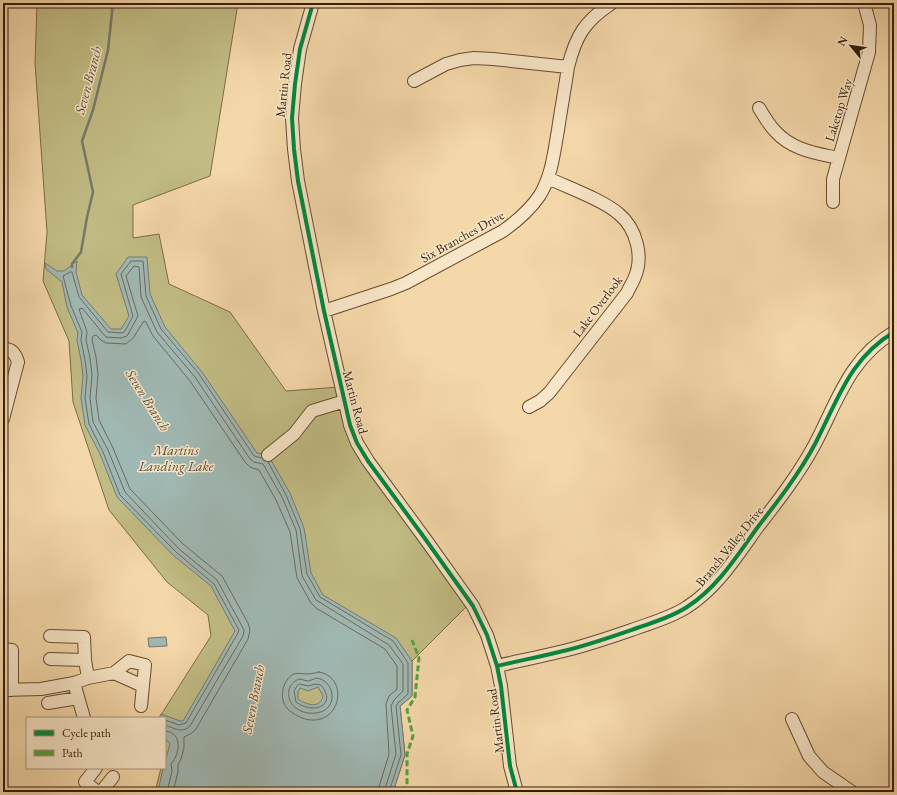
<svg xmlns="http://www.w3.org/2000/svg" width="897" height="795" font-family="'EB Garamond',serif">
<style>
.green{fill:#c2bc84;stroke:#7c6c46}
.water{fill:#a0b8b3;stroke:#767a6f;fill-rule:evenodd}
.lines{fill:none;stroke-linecap:round;stroke-linejoin:round}
.shore{stroke:#6b6a5e;stroke-width:1}
.stream{stroke:#767a6f;stroke-width:2.5}
.minor-casing{stroke:#664c30;stroke-width:14}
.minor{stroke:#f8e6c8;stroke-width:12}
.quiet{stroke:#53a23e;stroke-width:3;stroke-dasharray:6 3;stroke-linecap:butt}
.cycleway-casing{stroke:#f8e6c8;stroke-width:6}
.cycleway{stroke:#00873e;stroke-width:4}
.labels{text-anchor:middle;stroke-width:3;stroke-linejoin:round;paint-order:stroke}
.street-label{font-size:13px;fill:#361d08;stroke:#f8e6c8}
.water-label{font-size:14px;font-style:italic;fill:#564c3b;stroke:#f8e6c8}
</style>
<rect width="100%" height="100%" fill="#f5d8aa"/>
<filter id="stains"><feTurbulence type="fractalNoise" baseFrequency=".005" numOctaves="4"/><feColorMatrix values="0 0 0 0 .2 0 0 0 0 .09 0 0 0 0 .02 0 0 0 .5 -.17"/></filter>
<radialGradient id="worn" r=".72"><stop offset=".6" stop-color="#630" stop-opacity="0"/><stop offset="1" stop-color="#630" stop-opacity=".3"/></radialGradient>
<path class="green" d="M37 3H238L210 176 133 205V238L159 234 169 284 230 312 286 391 339 387 343 420 360 460 384 492 466 607 412 661V696L400 706 405 755 393 792H155L161 768H165V718H159L211 636 208 615 167 582 109 510 73 402 69 341 43 281 47 232 35 63Z"/>
<path class="water" d="M128 257H147L150 294 165 327 202 372 257 453 268 455 290 493 304 528 311 573 323 595 396 638 412 661V696L400 706 405 755 393 792H158L163 768H165V762L170 744 165 738V718H159L161 714 180 721H183L235 631 211 586 173 555 117 497 100 454 85 425 81 398 83 376 81 360 77 340 78 333 67 307 62 282 46 269 45 263 57 271H64L77 261 76 272 82 295 111 329H121L129 316 116 274ZM318 687 323 696C320 709 307 705 298 699V692L300 688 308 691Z
M166 637 167 646 149 647 148 638Z"/>
<g class="lines">
<path class="shore" d="M268 462 286 495 300 529 307 574 320 597 393 641 408 663V694L398 703 396 706 401 755 389 792
M319 672C351 678 340 728 305 719 299 717 291 713 287 708 279 699 282 682 292 675 298 672 301 674 307 674 311 674 315 673 319 672Z
M317 678C325 679 332 687 332 695 334 722 284 718 289 690 290 685 294 681 299 679L308 681Z
M300 684 308 686 315 684 321 685C338 706 313 715 296 702L294 691 297 686Z
M165 720 179 725 186 723 238 633 239 630 214 584 176 552 120 495 103 452 89 424 85 398 87 376 85 360 81 340 82 332 71 306 63 276 70 272H72L79 297 108 332 122 333 125 331 133 316 121 274 131 261H143L146 296 161 329 199 374 254 456 262 458
M165 725C174 728 182 734 190 726L243 636 244 630 217 580 179 549 125 492 108 450 93 422 90 398 92 375 90 358 86 340 87 332 79 309 82 308 106 337 121 338 127 336 138 316 126 276 134 266 139 267 141 297 157 332 195 377 250 459 254 462 263 464 282 497 296 530 302 576 316 600 389 645 403 664V691L394 700 391 706 396 754 384 792
M165 731C183 732 180 754 171 764L172 771 167 792
M173 792 178 772V765L181 759 184 748V737L192 733 196 729 248 639 250 630 248 623 222 576 183 544 130 489 113 448 99 420 96 398 98 374 96 357 92 340 93 336 96 335 101 340 106 343 126 344 133 338 144 321 146 322 153 336 190 381 245 462 250 467 259 470 276 500 290 532 297 578 311 603 316 608 385 649 397 666V689L389 696 386 704 389 754 379 787 378 792"/>
<path class="stream" d="M72 267V264L81 252 87 217 93 192 82 141 93 110 108 50 113 3"/>
<defs>
<path id="minor" d="M313 3 300 49 295 84 292 118 294 149 298 181 324 311 350 425 357 443 368 461 426 540 473 606 487 635 497 666 501 686 510 766 517 792
M414 81 446 64 460 60 474 58 493 59 568 67
M759 108C764 116 769 125 775 131 792 150 815 153 838 158
M833 202V179L869 52 870 25 864 3
M324 311 391 289 406 283 503 231C517 221 530 210 540 195 552 175 554 152 558 130 561 109 565 88 568 67 576 35 585 21 612 3
M3 349C12 348 16 355 18 362L3 419
M529 407 540 401 549 393 627 293C629 288 632 284 634 279 644 258 637 229 619 214 603 200 569 188 548 178
M268 455 294 434 312 411 345 401
M50 636 84 637 85 660 88 678
M3 649 12 650V690
M50 659 85 660
M497 666C518 661 539 657 559 652 586 646 611 637 637 628 654 622 672 617 687 607 717 588 737 556 757 528 778 501 799 474 815 444 838 400 849 359 894 332
M114 673 143 686
M74 683 84 718
M3 690 41 689 74 683 88 678 114 673 129 661 145 665 141 706
M48 703 78 698
M792 719 809 756 823 772 852 792
M96 768 85 782 98 792
M101 792 113 777"/>
</defs>
<use href="#minor" class="minor-casing"/>
<use href="#minor" class="minor"/>
<path class="quiet" d="M403 792 407 786V754L413 736 407 710 415 697 419 658 412 640"/>
<defs>
<path id="cycleway" d="M313 3 300 49 295 84 292 118 294 149 298 181 324 311 350 425 357 443 368 461 426 540 473 606 487 635 497 666 501 686 510 766 517 792
M497 666C518 661 539 657 559 652 586 646 611 637 637 628 654 622 672 617 687 607 717 588 737 556 757 528 778 501 799 474 815 444 838 400 849 359 894 332"/>
</defs>
<use href="#cycleway" class="cycleway-casing"/>
<use href="#cycleway" class="cycleway"/>
</g>
<g class="labels">
<g class="street-label">
<text transform="translate(283 85) rotate(-84)" y="5">Martin Road</text>
<text transform="translate(838 110) rotate(-73)" y="5">Laketop Way</text>
<text transform="translate(462 236) rotate(-29)" y="5">Six Branches Drive</text>
<text transform="translate(597 306) rotate(-53)" y="5">Lake Overlook</text>
<text transform="translate(356 402) rotate(75)" y="5">Martin Road</text>
<text transform="translate(729 546) rotate(-51)" y="5">Branch Valley Drive</text>
<text transform="translate(495 721) rotate(-97)" y="5">Martin Road</text>
</g>
<g class="water-label">
<text transform="translate(88 80) rotate(-75)" y="5">Seven Branch</text>
<text transform="translate(148 400) rotate(58)" y="5">Seven Branch</text>
<text x="176" y="455">Martins<tspan x="176" dy="16">Landing Lake</tspan></text>
<text transform="translate(253 699) rotate(-79)" y="5">Seven Branch</text>
</g>
</g>
<rect width="897" height="795" fill="none" stroke="#f5d8aa" stroke-width="16"/>
<rect x="4" y="4" width="889" height="787" fill="none" stroke="#361d08" stroke-width="2"/>
<rect x="8" y="8" width="881" height="779" fill="none" stroke="#361d08"/>
<rect x="26" y="717" width="140" height="52" fill="#f8e6c8" stroke="#aa967b"/>
<rect x="34" y="730" width="20" height="6" fill="#00873e" stroke="#aa967b"/>
<text x="62" y="737" font-size="12" fill="#361d08">Cycle path</text>
<rect x="34" y="750" width="20" height="6" fill="#53a23e" stroke="#aa967b"/>
<text x="62" y="757" font-size="12" fill="#361d08">Path</text>
<g transform="translate(851 46) rotate(299)" stroke="#f8e6c8" stroke-width="3" paint-order="stroke">
<path d="M0-3L7 15L0 10L-7 15Z" fill="#361d08"/>
<text y="-6" font-size="11" font-weight="bold" text-anchor="middle" fill="#361d08">N</text>
</g>
<rect width="100%" height="100%" filter="url(#stains)"/>
<rect width="100%" height="100%" fill="url(#worn)"/>
</svg>
